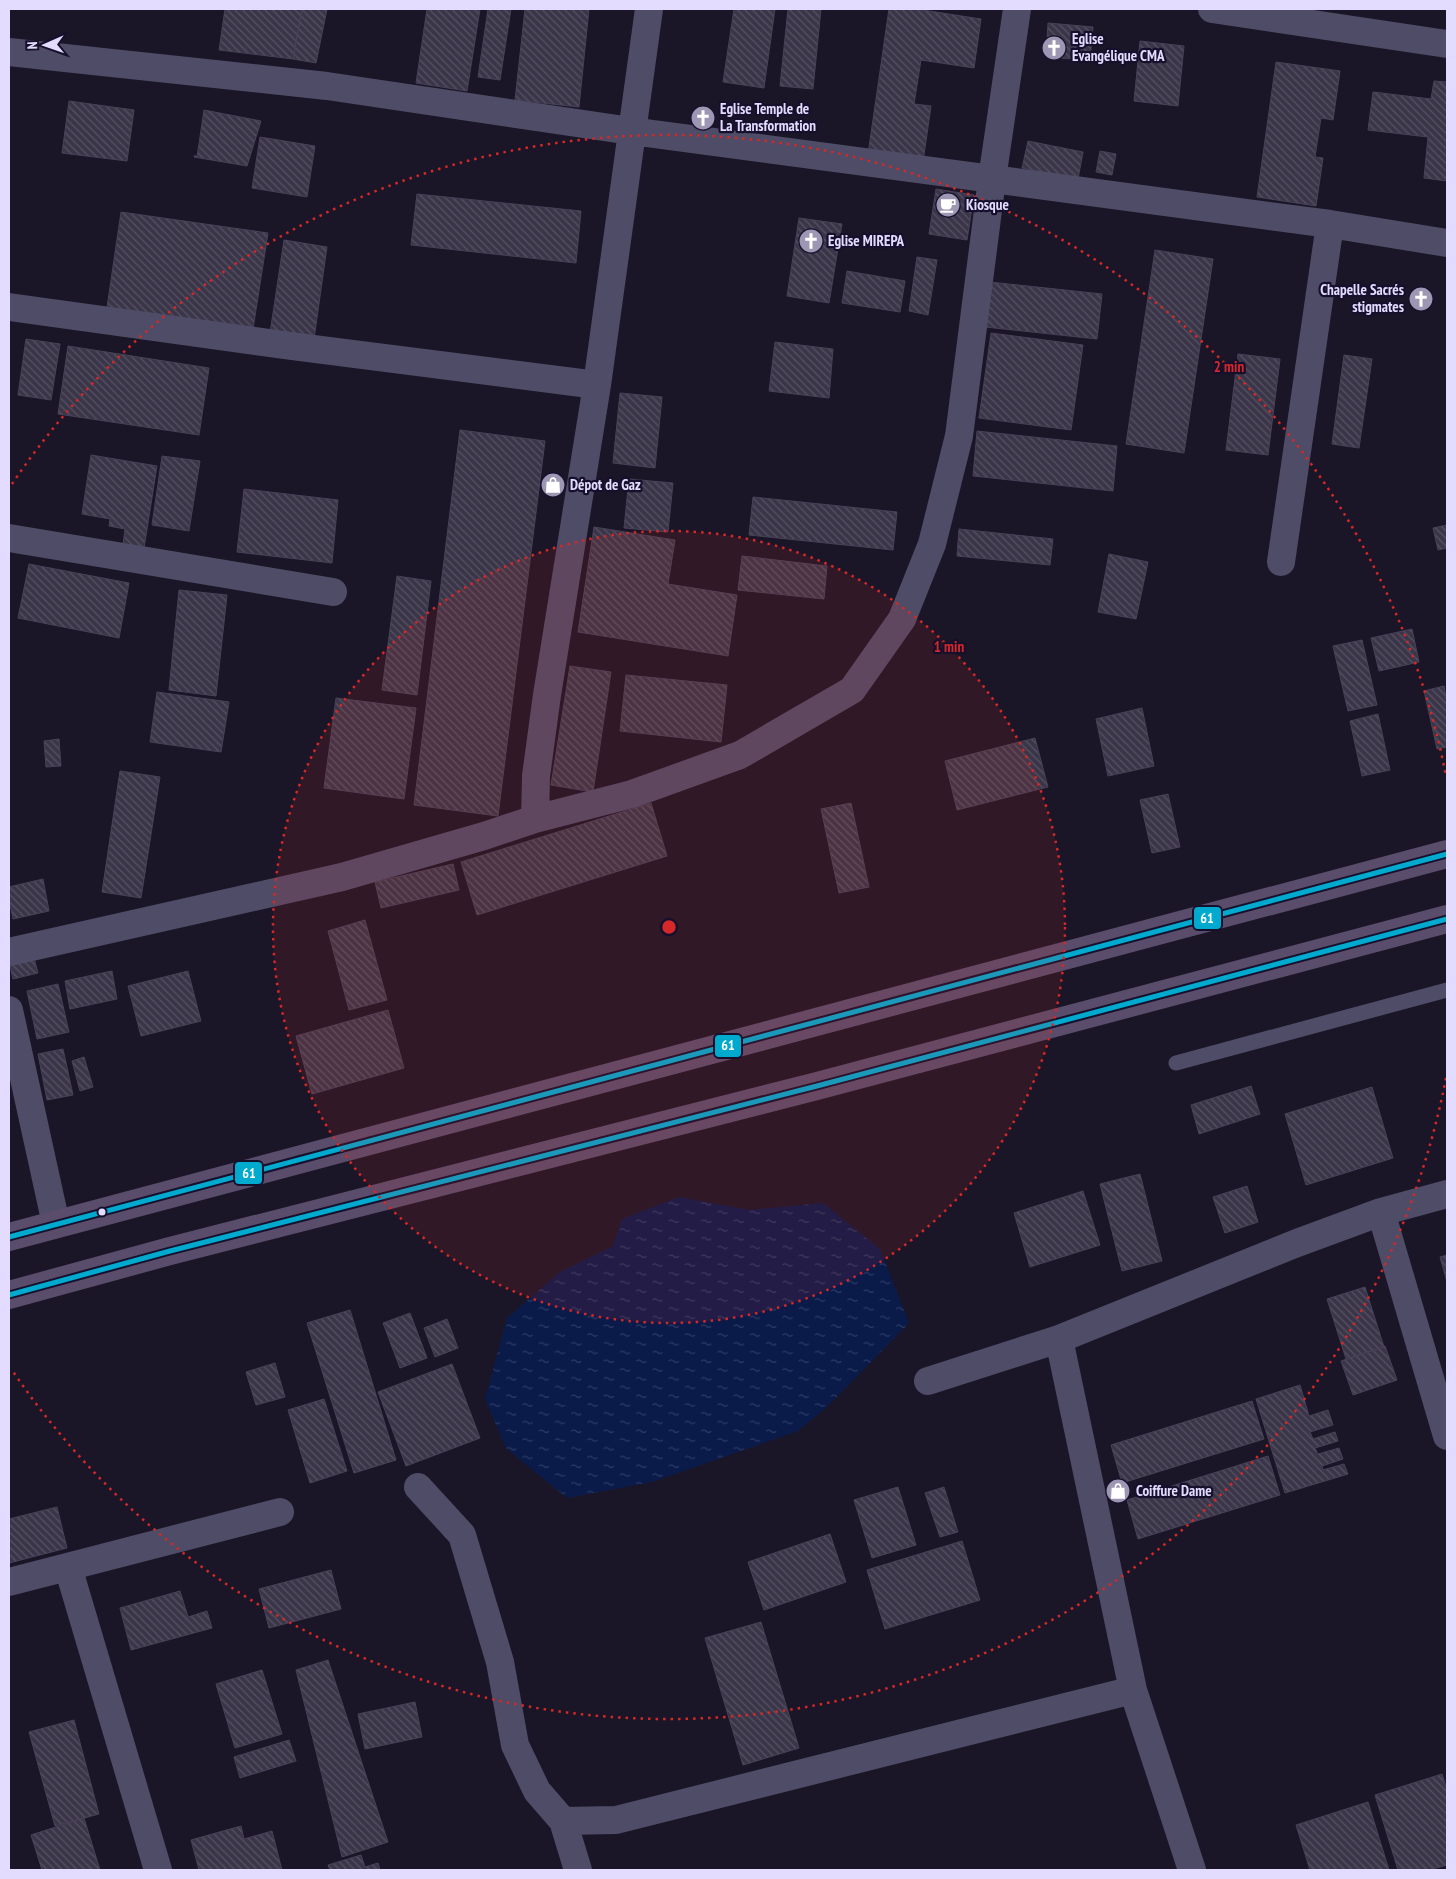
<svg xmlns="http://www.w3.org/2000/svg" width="1456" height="1879" font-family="'PT Sans Narrow',sans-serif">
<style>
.water{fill:url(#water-ripples)}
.building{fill:url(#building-back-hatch);stroke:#484159}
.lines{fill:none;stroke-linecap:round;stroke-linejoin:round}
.lane{stroke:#4f4c67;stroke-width:15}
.street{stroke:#4f4c67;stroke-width:28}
.primary{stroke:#594d6b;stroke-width:28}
.bus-1-casing{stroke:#17102d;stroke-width:9}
.bus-1{stroke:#00a9ce;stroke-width:5}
.ring{fill:none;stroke:#d62828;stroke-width:2.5;stroke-dasharray:2.5 5}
.bus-dot{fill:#e3dcff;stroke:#17102d;stroke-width:2}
.labels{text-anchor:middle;stroke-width:4.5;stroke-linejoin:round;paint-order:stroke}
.poi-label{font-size:15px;font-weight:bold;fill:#e3dcff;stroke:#17102d;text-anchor:start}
.centre{fill:#d62828;stroke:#17102d;stroke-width:2.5}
.ring-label{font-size:15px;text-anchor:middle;font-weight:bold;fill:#d62828;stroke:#17102d;stroke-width:4.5;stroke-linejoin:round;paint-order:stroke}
.line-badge{stroke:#17102d;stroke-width:2}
.badge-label{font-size:14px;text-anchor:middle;font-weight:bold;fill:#fff}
</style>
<defs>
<pattern id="water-ripples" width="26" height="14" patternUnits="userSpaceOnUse" patternTransform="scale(1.25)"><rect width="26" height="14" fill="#0a1b4a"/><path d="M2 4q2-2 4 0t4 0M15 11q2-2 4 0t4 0" fill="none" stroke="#2e3c65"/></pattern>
<pattern id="building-back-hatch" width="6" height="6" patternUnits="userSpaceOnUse" patternTransform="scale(1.25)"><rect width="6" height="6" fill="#3a3548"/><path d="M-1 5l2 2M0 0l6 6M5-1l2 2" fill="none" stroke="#565263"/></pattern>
</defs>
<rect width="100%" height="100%" fill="#1a1627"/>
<path class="water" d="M679 1197 749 1210 823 1203 880 1249 909 1323 828 1406 798 1431 652 1482 567 1498 506 1448 485 1399 507 1318 560 1272 613 1246 622 1219Z"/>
<path class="building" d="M225 9H302L293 59 219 50Z
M302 9H327L316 63 293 59Z
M427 9H480L467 91 416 83Z
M488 9H511L500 80 478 77Z
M525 9H589L579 107 515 100Z
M734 9H775L764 88 723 82Z
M788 9H821L813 89 780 86Z
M889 9H916L981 19 974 68 921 60 914 104 931 106 923 162 868 154Z
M1048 23 1093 27 1090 60 1046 57Z
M1140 41 1184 46 1178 106 1134 101Z
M1276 62 1340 71 1333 120 1321 118 1315 157 1323 158 1316 206 1257 197Z
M1434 81 1447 82V181L1424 178 1428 137 1368 130 1373 92 1431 99Z
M69 101 134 110 127 161 62 153Z
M204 110 261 121 247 166 194 157 195 155 197 157Z
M260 137 315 146 307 197 252 188Z
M1028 141 1083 152 1078 179 1022 168Z
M1100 151 1116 154 1112 175 1096 172Z
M936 189 974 195 967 240 929 234Z
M417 194 581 211 576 263 411 245Z
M121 212 268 233 253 329 107 307Z
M799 218 842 224 829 303 787 296Z
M284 240 327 247 314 339 270 333Z
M1155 250 1213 259 1184 453 1126 444Z
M917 257 937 260 928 315 909 311Z
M847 271 905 281 900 312 842 303Z
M990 282 1102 294 1097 339 985 327Z
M991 333 1083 345 1071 430 979 418Z
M26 339 60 344 51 400 18 395Z
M775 342 833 349 829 398 769 391Z
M68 346 209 368 199 435 58 414Z
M1238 354 1280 359 1268 455 1226 450Z
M1344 355 1372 359 1359 448 1332 444Z
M620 393 662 397 655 468 613 463Z
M460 430 545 441 498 816 414 805Z
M977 431 1117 446 1113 491 973 476Z
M91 455 157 466 144 548 123 545 125 529 109 526 110 519 82 514Z
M162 456 200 461 189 531 152 525Z
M629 479 673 483 668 532 624 528Z
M244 489 338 500 332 563 237 552Z
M753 497 897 512 893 550 749 535Z
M1447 525V548L1438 550 1433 528Z
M594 527 675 540 668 584 737 595 728 656 578 632Z
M959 529 1053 539 1050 565 957 556Z
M1109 554 1148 562 1136 619 1098 612Z
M742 556 827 566 824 599 738 590Z
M29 564 129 583 119 638 18 618Z
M397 576 431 581 417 695 382 690Z
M179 590 227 595 216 696 169 690Z
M1412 629 1419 662 1379 671 1371 638Z
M1362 640 1377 705 1348 711 1333 646Z
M570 666 611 672 593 792 551 785Z
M626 675 727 685 721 742 620 731Z
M1444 686 1447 703V747L1437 749 1424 691Z
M157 692 229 702 221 752 150 742Z
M336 698 416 708 404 799 324 788Z
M1142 708 1154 766 1108 776 1096 719Z
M1378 714 1390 770 1362 776 1350 721Z
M1035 738 1048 787 957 810 945 761Z
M59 739 61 766 46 767 44 741Z
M120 771 160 777 141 898 102 892Z
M1168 794 1180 847 1152 853 1140 800Z
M651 803 667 856 477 915 461 862Z
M851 803 869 887 839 893 821 809Z
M453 864 459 890 381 908 375 882Z
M43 879 49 911 13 919 9 900V887Z
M365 920 387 1000 349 1010 328 931Z
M32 950 38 973 13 979 9 961Z
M112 971 117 999 70 1009 65 981Z
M188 971 201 1021 141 1036 128 986Z
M58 984 69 1032 37 1039 27 991Z
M388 1010 404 1068 312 1094 296 1036Z
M63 1049 73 1095 47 1100 38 1054Z
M84 1057 93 1087 80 1091 72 1061Z
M1251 1086 1260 1114 1199 1134 1191 1105Z
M1372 1087 1393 1158 1306 1185 1285 1114Z
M1140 1174 1162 1261 1122 1271 1100 1184Z
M1247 1186 1258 1222 1225 1233 1213 1197Z
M1083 1191 1100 1245 1030 1267 1014 1213Z
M1447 1255V1282L1440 1257Z
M1365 1287 1384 1347 1346 1359 1327 1299Z
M350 1310 396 1460 354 1473 307 1323Z
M410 1313 427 1358 400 1368 383 1323Z
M447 1319 458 1348 435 1357 424 1328Z
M1385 1346 1397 1380 1353 1395 1341 1361Z
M275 1363 285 1397 256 1405 246 1372Z
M452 1364 480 1438 406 1466 378 1392Z
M1300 1385 1309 1416 1328 1410 1333 1425 1310 1432 1313 1439 1335 1432 1338 1441 1315 1448 1318 1454 1339 1448 1343 1459 1322 1466 1323 1470 1344 1464 1348 1474 1285 1493 1256 1399Z
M324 1399 347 1471 310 1483 288 1410Z
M1252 1401 1264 1439 1122 1483 1111 1445Z
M1268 1456 1280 1495 1138 1539 1127 1500Z
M898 1487 916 1545 872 1558 854 1500Z
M944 1487 958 1532 940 1537 925 1493Z
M57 1507 67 1548 9 1563V1519Z
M830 1534 846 1582 764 1610 748 1562Z
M962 1541 980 1600 885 1629 867 1570Z
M331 1570 341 1609 269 1628 259 1589Z
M180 1591 188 1617 207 1611 212 1628 131 1650 120 1608Z
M761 1622 799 1748 743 1765 705 1638Z
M328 1660 388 1842 342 1857 296 1670Z
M262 1670 282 1734 235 1748 216 1684Z
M415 1702 422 1737 365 1749 358 1714Z
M74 1720 99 1814 55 1826 29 1732Z
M289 1740 296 1761 240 1778 234 1757Z
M1442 1774 1447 1790V1865L1429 1870H1398L1375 1795Z
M1368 1802 1389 1870H1310L1296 1825Z
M84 1818 100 1870H42L31 1835Z
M241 1826 244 1839 272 1831 282 1870H199L191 1840Z
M361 1855 365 1867 378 1863 380 1870H330L328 1865Z"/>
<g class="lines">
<path class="lane" d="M1176 1063 1447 990"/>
<path class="street" d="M1212 9 1447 44
M9 52 327 86 631 131 1330 224 1447 243
M9 307 291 346 597 385
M9 538 333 592
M1281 562 1330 224
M535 819 632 794 740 755 852 690 902 619 932 544 959 436 992 179 1017 9
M9 952 342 877 484 836 535 819 536 776 547 695 597 385 649 9
M9 1010 56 1224
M1381 1212 1447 1436
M1059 1339 1133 1690 1192 1870
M928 1381 1059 1339 1297 1243 1381 1212 1447 1194
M418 1487 462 1535 500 1662 515 1745 537 1791 563 1821 616 1820 1133 1690
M68 1567 158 1870
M9 1582 280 1512
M563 1821 578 1870"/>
<path class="primary" d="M9 1237 1447 854
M9 1295 170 1251 817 1086 1447 919"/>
<defs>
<path id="bus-1" d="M9 1237 1447 854
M9 1295 170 1251 817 1086 1447 919"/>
</defs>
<use href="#bus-1" class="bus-1-casing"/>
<use href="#bus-1" class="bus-1"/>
</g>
<circle cx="669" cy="927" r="396" fill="#d62828" fill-opacity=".12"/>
<g class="ring">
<circle cx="669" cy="927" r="396"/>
<path d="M1446 1078A792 792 0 0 1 12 1370M12 484A792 792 0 0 1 1446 776"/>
</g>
<defs>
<symbol id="church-disc" viewBox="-11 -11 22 22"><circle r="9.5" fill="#9d97b3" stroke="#17102d"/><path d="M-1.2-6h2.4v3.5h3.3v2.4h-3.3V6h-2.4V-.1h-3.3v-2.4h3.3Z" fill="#fff"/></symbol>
<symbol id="cafe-disc" viewBox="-11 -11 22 22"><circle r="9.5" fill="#9d97b3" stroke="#17102d"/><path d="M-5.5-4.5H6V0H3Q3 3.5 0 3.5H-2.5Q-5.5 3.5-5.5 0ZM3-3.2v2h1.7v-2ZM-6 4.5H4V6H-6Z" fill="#fff"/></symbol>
<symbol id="shop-disc" viewBox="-11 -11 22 22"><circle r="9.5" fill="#9d97b3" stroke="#17102d"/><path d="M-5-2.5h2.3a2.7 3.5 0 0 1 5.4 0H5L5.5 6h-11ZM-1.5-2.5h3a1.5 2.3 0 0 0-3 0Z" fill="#fff"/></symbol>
</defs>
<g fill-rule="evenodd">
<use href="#church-disc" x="1040" y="34" width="28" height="28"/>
<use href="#church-disc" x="689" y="104" width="28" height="28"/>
<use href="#cafe-disc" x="934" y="191" width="28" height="28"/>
<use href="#church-disc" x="797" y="227" width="28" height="28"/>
<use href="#church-disc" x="1407" y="285" width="28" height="28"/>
<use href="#shop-disc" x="539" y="471" width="28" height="28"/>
<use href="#shop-disc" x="1104" y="1477" width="28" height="28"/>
</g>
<circle class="bus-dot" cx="102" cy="1212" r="4.5"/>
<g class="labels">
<g class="poi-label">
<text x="1072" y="44">Eglise<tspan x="1072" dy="17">Evangélique CMA</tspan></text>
<text x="720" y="114">Eglise Temple de<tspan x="720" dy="17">La Transformation</tspan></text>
<text x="966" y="210">Kiosque</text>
<text x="828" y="246">Eglise MIREPA</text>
<text x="1404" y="295" text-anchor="end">Chapelle Sacrés<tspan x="1404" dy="17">stigmates</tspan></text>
<text x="570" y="490">Dépot de Gaz</text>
<text x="1136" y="1496">Coiffure Dame</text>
</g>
</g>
<circle cx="669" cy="927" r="8" class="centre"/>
<g class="ring-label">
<text x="1229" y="372">2 min</text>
<text x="949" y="652">1 min</text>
</g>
<g class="line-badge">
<rect x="1193" y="906" width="29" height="24" rx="5" fill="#00a9ce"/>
<rect x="714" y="1034" width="28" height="24" rx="5" fill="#00a9ce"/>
<rect x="234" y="1161" width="29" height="24" rx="5" fill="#00a9ce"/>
</g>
<g class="badge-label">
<text x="1207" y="923">61</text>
<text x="728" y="1050">61</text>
<text x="249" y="1178">61</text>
</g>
<rect width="1456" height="1879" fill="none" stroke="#e3dcff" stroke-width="20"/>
<g transform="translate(45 45) rotate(268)" stroke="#17102d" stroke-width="4" paint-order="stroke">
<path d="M0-4L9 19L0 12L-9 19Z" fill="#e3dcff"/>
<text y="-8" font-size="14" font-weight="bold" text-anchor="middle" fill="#e3dcff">N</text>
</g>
</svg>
